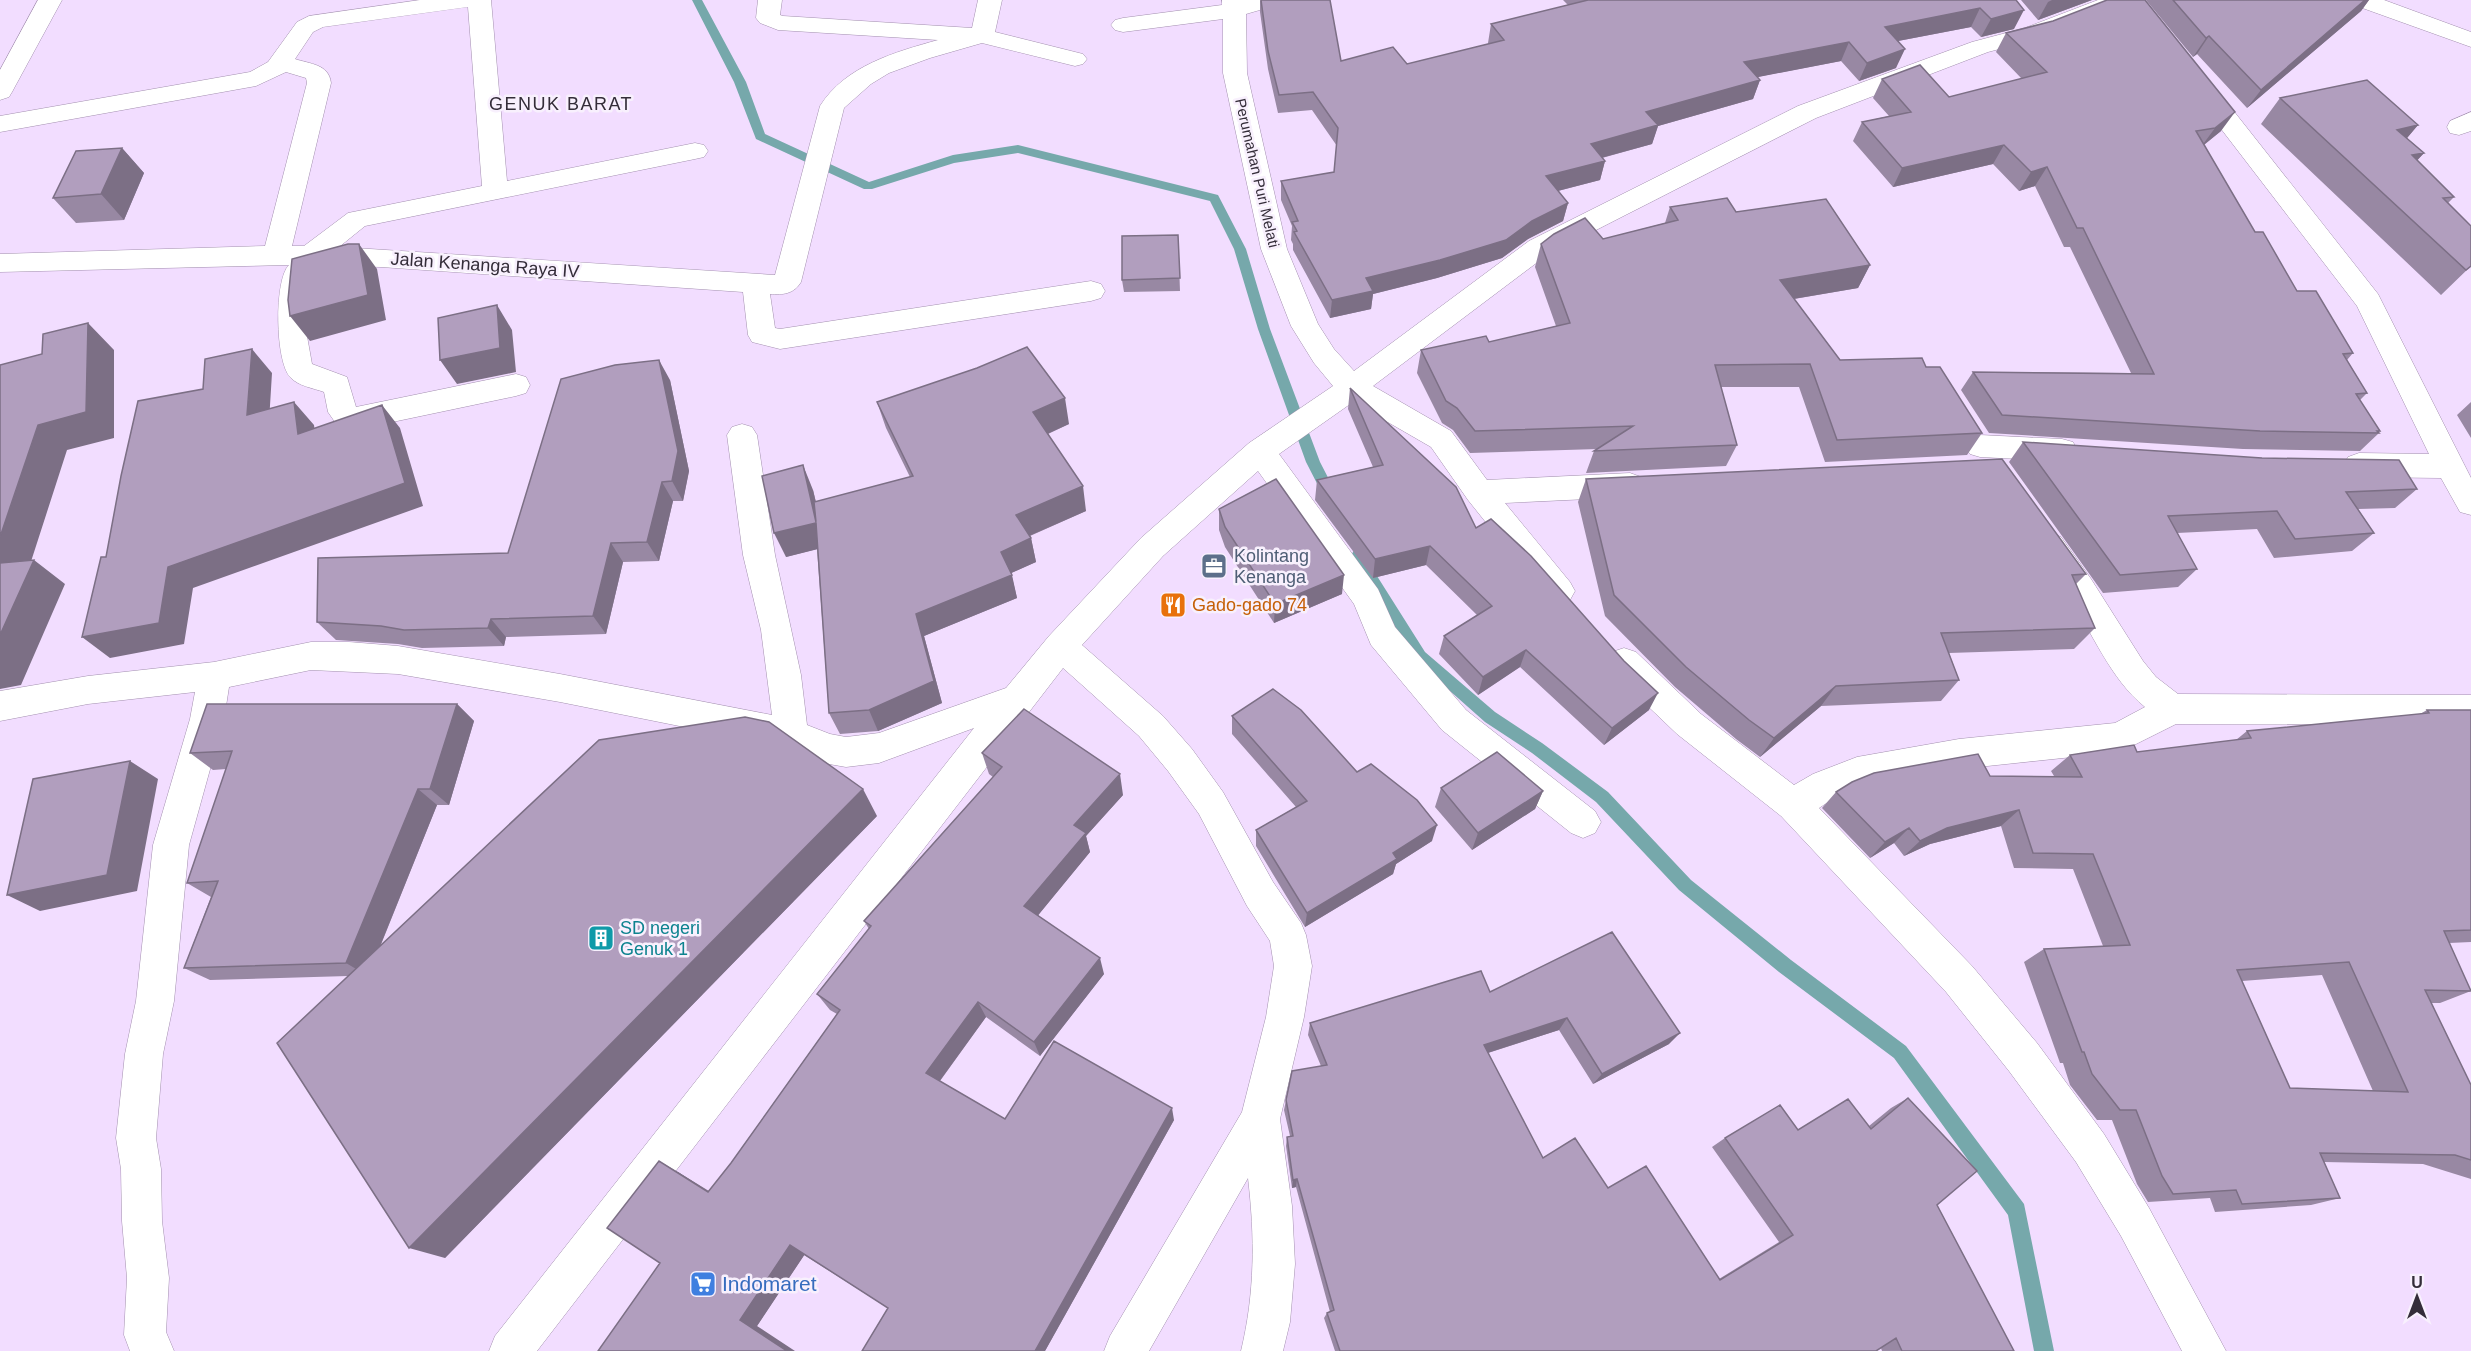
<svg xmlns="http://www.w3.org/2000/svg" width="2471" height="1351" font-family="Helvetica,sans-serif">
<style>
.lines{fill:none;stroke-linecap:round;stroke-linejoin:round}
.stream{fill:#76a8ab;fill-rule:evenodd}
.minor-casing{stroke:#a390af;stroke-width:1}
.minor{fill:#fff;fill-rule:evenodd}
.wall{fill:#9888a3;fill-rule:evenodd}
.shaded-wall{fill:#7c6f85}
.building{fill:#b19ebe;stroke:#7c6f85;stroke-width:1.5;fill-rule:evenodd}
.labels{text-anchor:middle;stroke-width:5;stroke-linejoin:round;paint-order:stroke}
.far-street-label{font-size:15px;fill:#342d39;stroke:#f8f0fd}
.far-quarter-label{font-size:18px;letter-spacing:1.5px;fill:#342d39;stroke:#f8f0fd}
.street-label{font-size:18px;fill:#342d39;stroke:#f8f0fd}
.service-label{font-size:18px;fill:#4e5e75;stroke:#f8f0fd;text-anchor:start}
.food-label{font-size:18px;fill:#c56008;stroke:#f8f0fd;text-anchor:start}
.culture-label{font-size:18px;fill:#0d838f;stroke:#f8f0fd;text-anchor:start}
.near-shop-label{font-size:21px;fill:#366cbe;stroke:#f8f0fd;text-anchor:start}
</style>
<rect width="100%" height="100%" fill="#f2ddff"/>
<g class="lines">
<path class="stream" d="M692 0H702L746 82 765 134 869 182 953 155 1018 145 1218 195 1246 249 1270 329 1320 462 1338 497 1336 501H1326L1306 462 1258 329 1234 249 1210 201 1018 153 954 163 872 189H864L756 139 734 82Z
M1359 548 1364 550 1377 576 1425 652 1495 712 1542 743 1608 792 1691 880 1791 960 1906 1046 2024 1204 2054 1351H2034L2008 1215 1894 1058 1779 972 1679 890 1596 802 1532 753 1485 722 1415 660 1367 584 1352 554 1354 550Z"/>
<defs>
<path id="minor" d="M38 0H62L12 92 9 97 0 100V70Z
M420 0H491L507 181 695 143 704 145 708 151 704 157 695 159 365 226 339 247 775 275 820 106C845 66 895 52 938 40L778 30 760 23 756 18 758 0H782L780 15 783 16 972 28 978 0H1002L995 32 1083 54 1087 59 1083 64 1075 66 982 43 930 58 889 73 871 84 844 108 801 282C794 294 783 295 770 294L775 328 780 329 1091 281 1101 284 1105 291 1101 298 1091 301 780 349 752 342 748 335 743 292 381 267 307 265 311 272 305 325 312 364 347 377 356 407 516 374 526 377 530 385 526 393 516 396 359 429 337 425 328 412 324 392C313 388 298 386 290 377 275 361 274 279 289 265L0 272V254L265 246 307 83 306 78 286 72 256 86 0 132V116L250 72 268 62 297 22 309 16ZM468 7 482 186 348 213 304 246H292L331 83C329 64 310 64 295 59L313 32 323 27Z
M1222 0H1281L1277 5 1246 14 1247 73 1287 249 1318 324 1334 349 1354 371 1529 241 1798 106 1972 42 2025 28 2098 0H2131L2127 5 2041 38 1988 52 1816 118 1547 255 1373 386 1451 431 1487 480 1630 473 1641 477 1645 485 1641 493 1630 497 1505 503 1570 582 1575 591 1570 600 1559 604 1548 600 1468 500 1431 447 1353 402 1279 454 1378 589 1395 627 1466 710 1595 811 1601 822 1595 833 1583 838 1571 833 1442 730 1371 645 1354 604 1258 471 1163 556 1082 645 1163 716 1192 749 1223 792 1273 882 1301 923 1306 935 1312 966 1304 1017 1280 1119 1292 1206 1295 1264 1290 1322 1283 1351H1241C1255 1293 1255 1237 1248 1178L1149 1351H1104L1110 1336 1242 1112 1266 1017 1274 966 1270 941 1247 906 1199 814 1168 771 1139 736 1063 668 537 1351H489L495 1336 974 728 879 763 846 767 829 764 789 748 560 702 398 674 311 670 229 687 224 719 189 845 174 1001 163 1054 156 1138 161 1169 162 1221 169 1278 166 1332 174 1351H130L124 1335 127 1278 122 1221 121 1169 116 1138 125 1054 136 1001 153 845 190 719 195 692 88 704 0 721V691L88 676 214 662 311 642H349L398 646 560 674 772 715 761 630 743 555 727 435 732 427 742 424 752 427 757 435 775 555 801 675 807 725 830 734 846 737 879 733 1006 688 1049 636 1141 538 1249 443 1333 386 1314 363 1291 326 1261 249 1223 73V19L1123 32 1115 30 1111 25 1115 20 1123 18 1222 5Z
M2350 0H2384L2471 32V47L2354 5Z
M2201 78 2210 81 2378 294 2471 478V515L2460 512 2441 478 2359 477 2348 473 2344 465 2348 457 2359 453 2429 454 2357 306 2192 91 2189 86 2192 81Z
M2471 112V131L2459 135 2450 133 2447 127 2450 121Z
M1980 435 2062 439 2073 442 2077 450 2073 458 2062 461 1980 457 1970 454 1965 446 1970 438Z
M2050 533 2061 537 2091 579 2143 661 2156 677 2178 694 2471 695V725L2176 724 2120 752 1959 769 1859 787 1837 796 1819 808 1972 966 2037 1043 2104 1134 2149 1208 2226 1351H2182L2121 1236 2076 1162 2009 1071 1946 992 1781 816 1677 734 1612 672 1608 662 1612 652 1624 648 1636 652 1701 714 1794 785 1813 774 1857 757 1959 739 2115 723 2145 707C2110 679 2093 633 2068 596 2057 580 2044 564 2034 546L2039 537Z"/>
</defs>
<use href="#minor" class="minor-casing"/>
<use href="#minor" class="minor"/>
</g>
<path class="wall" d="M1260 0 1341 61 1407 64 1489 44 1488 43 1491 24 1568 5 1563 0H2016L2014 29 1981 37 1971 27 1898 41 1896 68 1859 81 1841 61 1757 77 1760 80 1753 99 1658 126 1652 144 1602 158 1605 161 1600 180 1558 191 1568 203 1563 221 1528 239 1502 258 1437 278 1373 294 1371 309 1330 318 1293 250V244L1291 240 1292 226 1281 200V181L1334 172 1337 146 1312 110 1278 113 1268 69 1260 12Z
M2021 0H2092L2038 20Z
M2146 0H2369L2361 11 2247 108 2197 54 2193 57Z
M2053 21 2221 131 2204 145 2255 232 2297 291 2353 353 2347 360 2367 393 2360 400 2380 431 2378 432 2379 433 2360 451 2243 449 1989 433 1961 390 1973 372 2131 373 2070 247H2064L2035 186 2019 191 1993 164 1893 187 1853 141 1862 122 1889 116 1873 98 1882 79 1949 97 2022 79 1996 52 2006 33Z
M2280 98 2418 125 2407 138 2424 153 2417 160 2454 197 2448 203 2471 266 2441 295 2261 124Z
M122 148 144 173 124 220 76 223 53 198Z
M1670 207 1736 212 1870 265 1858 288 1794 299 1840 360 1926 367 1982 433 1967 455 1825 462 1799 387H1721L1737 445 1726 466 1586 473 1594 451 1598 449 1470 453 1453 430 1442 423 1417 373 1421 350 1489 342 1556 326 1535 267 1541 244 1603 239 1665 223Z
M1178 235 1180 291 1124 292 1122 280Z
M670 380 689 471 683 501H673L659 561 623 562 606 634 506 637 504 646 422 648 398 644 336 640 317 622 508 553Z
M1350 388 1476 528 1649 710 1604 745 1520 667 1478 695 1439 654 1444 636 1477 615 1426 565 1373 578 1315 500 1317 480 1373 467 1348 409Z
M877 402 1069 424 1048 434 1086 511 1030 536 1031 538 1036 562 1011 573 1017 598 924 636 942 703 878 731 840 734 829 713 817 549 786 557 813 490 816 502 910 477 886 428Z
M2471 402V438L2457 415Z
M2023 442 2417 489 2395 508 2358 509 2374 533 2352 551 2274 558 2257 529 2177 533 2197 569 2178 587 2103 593 2009 462Z
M1586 479 2086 574 2076 584 2095 628 2074 649 1949 653 1959 680 1941 701 1821 706 1760 757 1736 739 1675 687 1605 616 1578 502Z
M1219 509 1342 594 1274 623 1225 547 1219 530Z
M457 704 474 721 449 805H437L380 947 877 816 445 1258 348 976 210 980 184 968 211 897 187 883 226 769 213 770 190 753Z
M2427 710H2471V942L2449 943 2471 991 2440 1003H2431L2471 1085V1179L2423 1164 2324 1162 2340 1198 2311 1205 2215 1212 2210 1198 2148 1202 2137 1184 2112 1120H2097L2070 1085 2063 1063H2060L2024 962 2044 949 2103 946 2073 869 2014 868 2001 826 1930 844 1904 856 1894 843 1870 858 1822 808 1836 792 1990 776H2054L2051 771 2070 755 2137 752 2236 740 2247 731 2420 714ZM2322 975 2373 1091 2290 1088 2242 981Z
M1232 716 1357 772 1432 841 1396 864 1393 874 1305 927 1256 846V830L1296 807 1232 734Z
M982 753 1123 795 1086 836 1090 852 1038 915 1104 974 1040 1056 986 1017 940 1081 1005 1119 1174 1120 1045 1351H862L888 1308 804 1255 757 1326 660 1263 678 1172 709 1191 731 1163 837 1014 830 1010 817 994 869 929 864 921 993 777 989 774Z
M1441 788 1543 791 1535 809 1472 850 1435 807Z
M1490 992 1669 1044 1593 1084 1559 1030 1488 1053 1543 1158 1608 1188 1719 1279 1779 1242 1712 1147 1725 1138 1798 1130 1869 1126 1891 1108 1908 1098 1937 1205 2014 1351H1882L1881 1348 1876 1351H1335L1324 1318 1327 1313 1330 1312 1296 1187 1292 1188 1286 1146 1287 1137 1290 1136 1284 1110 1286 1100 1321 1066 1308 1035 1310 1023Z"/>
<path class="shaded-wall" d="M2052 0H2092L2038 20 2048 2Z
M2365 0H2369L2361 11 2247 108 2261 90Z
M1980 8 1971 27 1877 45 1885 27Z
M2024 10 2014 29 1981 37 1991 19Z
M2209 36 2197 54 2193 57 2206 38Z
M1849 42 1841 61 1738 81 1744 62Z
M1905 49 1896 68 1859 81 1867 63Z
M1760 80 1753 99 1658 126 1652 144 1586 162 1591 144 1646 112Z
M2235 112 2221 131 2201 147 2215 128Z
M2418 125 2396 151 2397 130Z
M2004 145 1993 164 1893 187 1902 168Z
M122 148 144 173 124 220 101 194Z
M2424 153 2401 178 2412 155Z
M1605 161 1600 180 1542 195 1546 176Z
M2047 167 2035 186 2019 191 2031 172Z
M1568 203 1563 221 1528 239 1502 258 1437 278 1373 294 1371 309 1330 318 1332 300 1366 278 1532 221Z
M359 244 377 269 386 320 310 341 290 316Z
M1870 265 1858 288 1769 303 1780 280Z
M497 305 512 330 516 372 457 384 440 360Z
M88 323 114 350V438L67 450 26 577 34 560 65 584 21 685 0 689V537L38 425Z
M252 349 272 373 268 438 247 415Z
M659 360 670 380 689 471 683 501 672 481Z
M1065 398 1069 424 1038 438 1033 412Z
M294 402 314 425 318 457 298 434Z
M382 405 400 428 423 506 193 588 184 644 110 658 82 637 168 567Z
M803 465 813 490 826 546 816 522Z
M662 482 673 501 659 561 647 542Z
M1083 486 1086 511 1022 539 1016 515Z
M816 523 826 547 786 557 774 533Z
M1031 538 1036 562 1007 575 1001 552Z
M611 543 623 562 606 634 593 616Z
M1430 546 1426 565 1373 578 1375 559Z
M1012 575 1017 598 924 636 942 703 878 731 869 710 916 614Z
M1344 575 1342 594 1274 623 1275 604Z
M491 619 506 637 504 646 488 628Z
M1526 650 1520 667 1478 695 1483 677Z
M1836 686 1821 706 1760 757 1774 738Z
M1658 693 1649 710 1604 745 1612 728Z
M457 704 474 721 449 805 430 789Z
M130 761 158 779 137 891 40 911 7 895Z
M1120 774 1123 795 1086 836 1090 852 1031 924 1024 906 1074 825Z
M418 789 437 805 368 976 346 963Z
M863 789 877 816 445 1258 409 1248Z
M1543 791 1535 809 1472 850 1478 833Z
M2019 810 2001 826 1930 844 1904 856 1920 841 1947 828Z
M1437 825 1432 841 1396 864 1393 874 1305 927 1307 913 1393 853Z
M1909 828 1894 843 1870 858 1885 842Z
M1100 958 1104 974 1040 1056 1034 1042Z
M978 1002 986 1017 936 1086 926 1073Z
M1567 1018 1559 1030 1478 1056 1484 1045Z
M1680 1033 1669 1044 1593 1084 1602 1074Z
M1172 1108 1174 1120 1045 1351H1035Z
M659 1161 678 1172 725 1202 708 1192Z
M1297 1179 1296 1187 1292 1188 1293 1180Z
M790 1245 805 1254 757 1326 795 1351H787L740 1320Z"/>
<path class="building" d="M1261 0H1330L1341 61 1393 47 1407 64 1504 40 1491 24 1588 0H2016L2024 10 1991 19 1980 8 1885 27 1905 49 1867 63 1849 42 1744 62 1760 80 1646 112 1658 125 1591 144 1605 161 1546 176 1568 203 1532 221 1506 240 1440 260 1366 278 1373 291 1332 300 1294 232 1297 231 1292 222 1298 221 1281 181 1334 172 1338 128 1313 92 1279 95 1268 51Z
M2107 0H2145L2235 112 2215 128 2196 131 2255 232H2263L2297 291H2316L2353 353 2343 354 2367 393 2356 394 2380 431H2377L2379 433 2260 431 2002 415 1973 372 2154 374 2083 228H2077L2047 167 2031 172 2004 145 1902 168 1862 122 1911 112 1882 79 1920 65 1949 97 2047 72 2006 33 2053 21Z
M2173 0H2365L2261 90 2209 36 2206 38Z
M2367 80 2418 125 2397 130 2424 153 2412 155 2454 197 2443 198 2471 226V266L2466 270 2280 98Z
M122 148 101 194 53 198 76 151Z
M1727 198 1736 212 1826 199 1870 265 1780 280 1840 360 1922 358 1926 367H1940L1982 433 1837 440 1810 364 1715 365 1737 445 1594 451 1633 426 1475 431 1457 408 1446 401 1421 350 1486 336 1489 342 1570 323 1541 244 1554 234 1585 218 1603 239 1678 220 1670 207Z
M1178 235 1180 278 1122 280V236Z
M348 244H359L368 295 290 316 288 300 292 259Z
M497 305 500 348 440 360 438 318Z
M88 323 86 412 38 425 0 537V365L42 354 43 334Z
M1027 347 1065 398 1033 412 1083 486 1016 515 1031 538 1001 552 1012 575 916 614 934 681 869 710 829 713 816 523 774 533 762 476 803 465 816 522 814 502 913 476 877 402 977 368Z
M252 349 247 415 294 402 298 434 382 405 405 483 168 567 159 623 82 637 101 557H106L121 476 138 401 203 389 205 359Z
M659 360 678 451 672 481 662 482 647 542 611 543 593 616 491 619 488 628 404 630 381 626 317 622 318 558 508 553 561 379 615 365Z
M1350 388 1456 487 1476 528 1491 519 1531 556 1624 661 1658 693 1612 728 1526 650 1483 677 1444 636 1492 606 1430 546 1375 559 1317 480 1383 465Z
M2023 442 2262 458 2399 460 2417 489 2346 492 2374 533 2295 539 2277 511 2168 516 2197 569 2120 575Z
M2002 459 2086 574 2072 575 2095 628 1941 633 1959 680 1836 686 1774 738 1749 720 1686 667 1614 595 1586 479Z
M1276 479 1344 575 1275 604 1225 527 1219 509Z
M34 560 0 635V563Z
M1273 689 1301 710 1357 772 1371 764 1417 800 1437 825 1393 853 1397 859 1307 913 1256 830 1307 801 1232 716Z
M207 704H457L430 789H418L346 963 184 968 218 881 187 883 232 751 190 753Z
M1024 709 1120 774 1074 825 1086 833 1024 906 1100 958 1034 1042 978 1002 926 1073 1005 1119 1054 1041 1172 1108 1035 1351H862L888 1308 790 1245 740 1320 787 1351H598L660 1263 607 1228 659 1161 708 1192 731 1163 840 1010 817 994 871 926 864 921 1002 767 982 753Z
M2427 710H2471V930L2444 931 2471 991 2425 990 2471 1085V1160L2455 1155 2320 1153 2340 1198 2242 1204 2236 1190 2173 1194 2162 1176 2136 1110H2120L2092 1074 2084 1052H2082L2044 949 2130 945 2093 854 2033 853 2019 810 1947 828 1920 841 1909 828 1885 842 1836 792 1852 782 1874 773 1978 754 1990 776 2082 777 2070 755 2134 745 2137 752 2251 738 2247 731 2429 713ZM2349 962 2408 1092 2290 1088 2237 970Z
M745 717 769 722 863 789 409 1248 277 1043 599 740Z
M1497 752 1543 791 1478 833 1441 788Z
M130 761 107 875 7 895 33 779Z
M1612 932 1680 1033 1602 1074 1567 1018 1484 1045 1543 1158 1575 1138 1608 1188 1646 1166 1720 1280 1793 1235 1725 1138 1780 1105 1798 1130 1848 1099 1871 1129 1908 1098 1977 1171 1937 1205 2014 1351H1902L1896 1338 1876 1351H1340L1327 1313 1334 1310 1297 1179 1293 1180 1287 1137 1293 1136 1286 1100 1292 1071 1327 1065 1310 1023 1481 971 1490 992Z"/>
<defs>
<symbol id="office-square" viewBox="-11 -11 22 22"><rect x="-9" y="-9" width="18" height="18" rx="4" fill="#5c6f8a" stroke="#f8f0fd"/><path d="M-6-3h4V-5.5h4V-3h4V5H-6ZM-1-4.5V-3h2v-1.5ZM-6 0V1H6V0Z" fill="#fff"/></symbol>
<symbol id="restaurant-square" viewBox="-11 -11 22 22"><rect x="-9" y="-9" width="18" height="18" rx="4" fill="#e8710a" stroke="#f8f0fd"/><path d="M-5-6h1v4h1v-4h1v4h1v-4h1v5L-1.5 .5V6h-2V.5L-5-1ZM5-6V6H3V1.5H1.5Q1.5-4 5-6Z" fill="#fff"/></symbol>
<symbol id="building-square" viewBox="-11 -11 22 22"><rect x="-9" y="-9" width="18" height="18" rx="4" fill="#0f9aa8" stroke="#f8f0fd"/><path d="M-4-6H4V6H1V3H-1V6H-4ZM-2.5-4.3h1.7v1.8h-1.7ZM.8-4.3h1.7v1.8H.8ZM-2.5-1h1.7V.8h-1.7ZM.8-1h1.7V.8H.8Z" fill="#fff"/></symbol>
<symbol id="supermarket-square" viewBox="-11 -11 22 22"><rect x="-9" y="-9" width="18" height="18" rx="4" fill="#3f7fe0" stroke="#f8f0fd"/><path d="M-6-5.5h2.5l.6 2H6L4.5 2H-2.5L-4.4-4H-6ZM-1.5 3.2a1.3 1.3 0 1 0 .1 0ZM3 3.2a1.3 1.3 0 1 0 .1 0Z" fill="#fff"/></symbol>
</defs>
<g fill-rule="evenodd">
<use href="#office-square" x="1199" y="551" width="30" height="30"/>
<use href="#restaurant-square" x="1158" y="590" width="30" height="30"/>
<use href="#building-square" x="586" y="923" width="30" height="30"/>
<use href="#supermarket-square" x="688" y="1269" width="30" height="30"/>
</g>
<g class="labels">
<g class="far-street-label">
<text transform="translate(1257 173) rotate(77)" y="5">Perumahan Puri Melati</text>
</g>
<g class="far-quarter-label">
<text x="561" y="110">GENUK BARAT</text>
</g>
<g class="street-label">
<text transform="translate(485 265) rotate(4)" y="6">Jalan Kenanga Raya IV</text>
</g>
<g class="service-label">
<text x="1234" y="562">Kolintang<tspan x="1234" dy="21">Kenanga</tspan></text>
</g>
<g class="food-label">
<text x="1192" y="611">Gado-gado 74</text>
</g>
<g class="culture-label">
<text x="620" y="934">SD negeri<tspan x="620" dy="21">Genuk 1</tspan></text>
</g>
<g class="near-shop-label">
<text x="722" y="1291">Indomaret</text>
</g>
</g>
<g transform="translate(2417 1297)" stroke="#f8f0fd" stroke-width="4.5" paint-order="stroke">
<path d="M0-4.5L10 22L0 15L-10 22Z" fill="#342d39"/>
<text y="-9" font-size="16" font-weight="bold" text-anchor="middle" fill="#342d39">U</text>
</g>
</svg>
